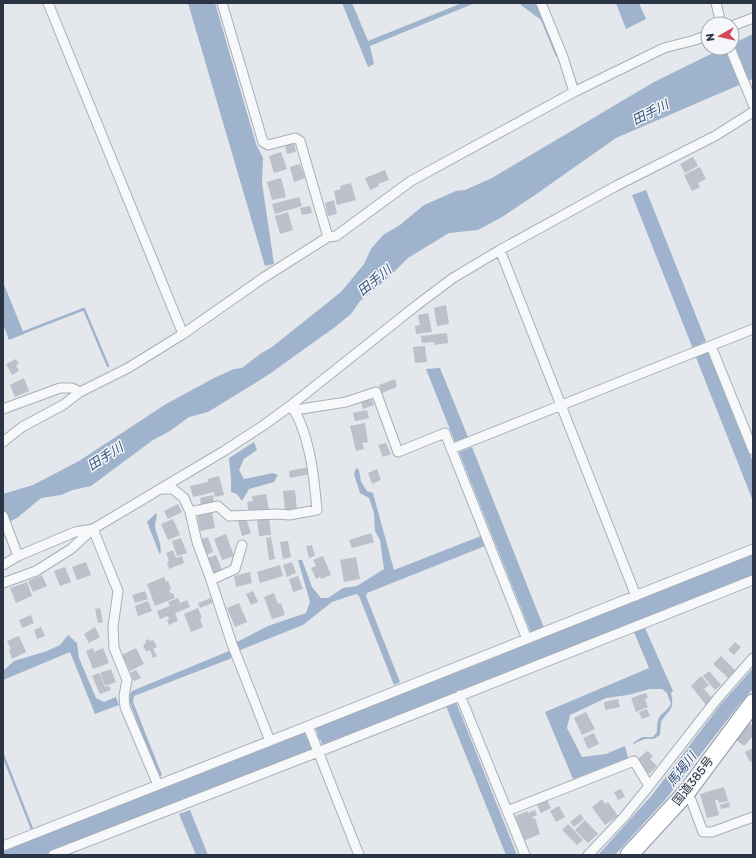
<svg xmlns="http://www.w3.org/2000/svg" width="756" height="858" font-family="Rubik,'Noto Sans JP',sans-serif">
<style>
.water{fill:#9fb4cc}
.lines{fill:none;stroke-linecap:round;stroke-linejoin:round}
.stream{stroke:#9fb4cc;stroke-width:2.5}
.building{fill:#bbc0ca}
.street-casing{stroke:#a9aeb7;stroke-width:11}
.highway-casing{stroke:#8b94a3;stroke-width:19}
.street{stroke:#f7f8fa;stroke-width:9}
.highway{stroke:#fff;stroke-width:17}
.labels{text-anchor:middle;stroke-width:3;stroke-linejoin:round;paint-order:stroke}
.street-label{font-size:12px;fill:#2b3445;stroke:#f4f6f9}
.water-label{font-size:13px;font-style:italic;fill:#34527a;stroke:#f4f6f9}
</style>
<rect width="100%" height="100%" fill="#e4e7ec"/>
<path class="water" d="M188 3H215L256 144 263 158 262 183 274 264 265 266Z
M342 3H352L368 41 462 3H475L370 46 374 64 368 67Z
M520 3H537L558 56 556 57 541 20 521 5Z
M616 3H639L646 19 626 29Z
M753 34V79L616 138 535 195 502 217 478 230 449 233 408 258 390 276 360 301 351 314 335 327 268 375 208 412 189 417 170 431 153 440 91 486 73 490 61 495 41 498 17 518 3 525V494L33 485 79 461 166 404 216 377 234 369 242 368 260 354 272 347 341 292 364 264 371 249 383 235 400 225 424 205 456 191 465 190 492 178 654 82 723 48H732V44Z
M646 190 706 341 693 349 632 195Z
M3 282 24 334 9 340 3 324Z
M710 352 753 462V501L695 355Z
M440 368 468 437 455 442 426 369Z
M254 442 257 450 244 459 239 470 244 479 273 473 278 475 274 482 249 489 242 501 237 494 231 492V479L229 458Z
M472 447 544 628 531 633 459 452Z
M356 468 359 470 361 482 367 491 373 493 394 570 481 536 485 546 367 593 366 596 400 682 394 685 359 596 356 594 332 602 303 625 238 651 235 643 268 626 306 613 310 602 298 560H302L312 587 321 598H328L343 588 357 586 384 569 380 540 375 531 374 513 369 498 360 493 354 474Z
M156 513C158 518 155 521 155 526 156 536 163 544 160 555L147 522Z
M753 554V575L323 746 320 739 309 743 312 750 44 855H3V850L304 732 307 738 318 734 315 727Z
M645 628 673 691 671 693C675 711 669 708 661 722L660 735 654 739C645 738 641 740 634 744L633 743 642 737H653L657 732C657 711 662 718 671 704L667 693 662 689H650L628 695 606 698 570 715 567 728 582 757 606 754 625 746 628 758 573 779 545 712 649 668 634 632Z
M68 635 77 643 79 658 96 698 104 702 116 697 119 705 95 714 70 652 3 680V671L14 661 47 651 60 645Z
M229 651 232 658 134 696 133 702 162 775 159 777 130 703V694L132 691Z
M753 668V689L742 701 665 800 615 855H598L652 795 721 704Z
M456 702 517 855H506L446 706Z
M190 810 208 855H196L179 814Z"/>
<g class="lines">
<path class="stream" d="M22 333 84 309 108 366
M3 755 32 829"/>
</g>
<path class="building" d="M294 143 296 152 287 154 285 145Z
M281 152 287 169 274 173 269 156Z
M693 157 698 166 685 173 680 164Z
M300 164 305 178 294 182 290 167Z
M700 167 706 179 698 183 700 187 692 191 684 175Z
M385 170 389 180 378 184 379 186 370 190 365 178Z
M281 178 286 197 272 200 267 182Z
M351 183 356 200 337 205 334 191 341 189 340 186Z
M299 197 302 206 275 214 272 204Z
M334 200 337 214 328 216 325 203Z
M310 206 312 213 302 215 300 208Z
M288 212 293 230 280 234 275 216Z
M446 305 449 324 437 326 434 308Z
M428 313 432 332 416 334 415 326 420 325 418 315Z
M447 333 448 343 434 345V342L422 343 421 336Z
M425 346 427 362 415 363 413 347Z
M16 359 19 364 16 365 19 371 12 375 6 364Z
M24 378 29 391 15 397 10 385Z
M395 379 397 387 382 393 379 385Z
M371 398 374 405 363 409 361 402Z
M367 410 369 418 355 421 353 413Z
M365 423 368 442 362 443 364 449 356 451 350 426Z
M386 443 391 454 383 457 378 445Z
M308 467 310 474 290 478 289 471Z
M377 469 381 480 372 484 368 473Z
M219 476 224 495 215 497 214 492 193 497 190 486 208 482V479Z
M295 490 297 510 285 511 283 491Z
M266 494 269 510 249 513 247 502 253 501 252 496Z
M213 495 214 503 201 505 200 498Z
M178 504 182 512 168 519 164 511Z
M212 511 215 528 200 531 197 513Z
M269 517 271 535 259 536 257 519Z
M173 519 180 535 168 540 161 524Z
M246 519 251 533 242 536 238 521Z
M371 533 374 542 352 548 349 540Z
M226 534 234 556 222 560 214 539Z
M208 537 213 552 206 555 201 539Z
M271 537 275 559 269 560 266 538Z
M181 538 187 553 177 556 172 541Z
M288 541 291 557 283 559 280 542Z
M312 545 315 556 309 558 306 546Z
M173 550 176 558 182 556 184 563 169 569 167 562 169 561 166 553Z
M216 555 222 570 214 573 208 558Z
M323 556 331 575 321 579 320 577 316 579 311 568 316 566 313 560Z
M356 557 360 579 344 582 340 560Z
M86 562 91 575 77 580 72 567Z
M292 562 296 573 287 577 283 565Z
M280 565 283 576 260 583 257 572Z
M65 567 71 582 60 586 54 571Z
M250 572 252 583 236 587 234 576Z
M42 575 47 586 33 592 28 581Z
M298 576 303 589 293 592 289 579Z
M164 577 166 582 168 581 171 589 169 590 171 594 173 593 175 598 155 606 147 584Z
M27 582 32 596 16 603 10 588Z
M145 591 148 599 135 603 132 595Z
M253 591 258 602 251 605 246 594Z
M274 593 278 604 281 603 285 615 272 619 264 597Z
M178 598 180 603 187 600 190 607 175 613 178 621 169 625 167 620 169 619 168 616 160 619 157 611 170 606 168 602Z
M211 598 213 603 200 608 198 603Z
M148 601 152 611 138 616 135 606Z
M239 603 247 622 235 627 227 608Z
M100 608 103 622 98 623 95 609Z
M198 608 202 618 200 619 203 627 191 632 184 614Z
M31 615 34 623 22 628 19 620Z
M41 627 45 636 37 639 34 630Z
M95 627 100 637 89 643 84 634Z
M19 636 26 652 12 659 9 650 11 649 7 641Z
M149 639 150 641 153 640 157 647 153 649 157 656 153 658 150 650 146 652 143 645 146 643 145 641Z
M735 642 741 647 734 655 728 650Z
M93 648 94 652 103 648 109 663 93 669 86 651Z
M136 648 144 664 130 671 122 655Z
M721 656 736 671 729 679 713 664Z
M111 669 116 682 105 686 100 673Z
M136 670 141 678 134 681 130 673Z
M709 671 721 685 715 690 703 676Z
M99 673 105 687 109 686 111 690 100 694 92 676Z
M701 676 709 685 704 689 713 699 706 705 691 686Z
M646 693 648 698 645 699 648 707 636 712 631 698Z
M618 699 620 707 605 710 604 702Z
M647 709 650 716 642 719 639 712Z
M586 712 595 729 582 735 574 718Z
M749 723 753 726V736L744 746 735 739Z
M594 733 599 744 588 749 583 738Z
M753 748V760L750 762 745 752Z
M647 751 653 756 650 759 657 766 649 774 641 766 643 764 638 759Z
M724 787 728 801 719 803 718 800H715L719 815 707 818 700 794Z
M621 789 625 797 618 800 614 792Z
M546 798 551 808 541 813 536 803Z
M602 799 605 804 608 802 618 816 605 825 592 807Z
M729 802 730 807 721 809 720 805Z
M559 806 565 817 556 822 550 811Z
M535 810 537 815 532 817V819L535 818 540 834 523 841 521 836 523 835 515 816 528 811V813Z
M580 814 584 819 574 827 570 822Z
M585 820 598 834 588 843 575 830Z
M568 824 583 840 577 845 562 830Z"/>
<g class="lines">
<defs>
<path id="street" d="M48 3 183 334
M222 3 263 142 268 145 295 138 300 141 328 237
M541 3 563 57 574 92
M716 3 721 24
M732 26 753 18
M730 48 753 104
M500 250 636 596
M711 346 753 450
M3 409 60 388H72L80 392
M295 410 346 402 376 392 398 452 445 433 527 639
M3 442 22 427 63 405 80 392 128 368 183 334 263 278 328 237 336 236 411 181 574 92 664 48 695 40 708 35
M451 449 753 329
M160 489H173L184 498 190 512 197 542 211 580 235 569 242 545
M190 512 218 506 229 516 278 514 289 515 317 510C314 479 312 452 300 422 297 416 296 411 290 407
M3 516 18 556
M3 565 18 556 75 532 93 529 224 451 264 425 290 406 417 305 453 278 500 250 616 186 715 136 753 112
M211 580 232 644 270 741
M3 583 36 571 71 549 93 529 118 591 113 627 114 648 127 680 124 696 125 707 158 785
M460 695 525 855
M308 726 359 855
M686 793 691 800 703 832H712L753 817
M507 811 634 761 649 786
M3 846 308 726 753 549
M53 855 318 752 753 580
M588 855 624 817 649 786 717 699 753 658"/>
<path id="highway" d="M629 855 686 793 753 703"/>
</defs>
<use href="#street" class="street-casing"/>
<use href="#highway" class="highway-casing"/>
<use href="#street" class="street"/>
<use href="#highway" class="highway"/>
</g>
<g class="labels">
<g class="street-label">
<text transform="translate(693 781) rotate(-52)" y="4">国道385号</text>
</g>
<g class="water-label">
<text transform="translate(650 112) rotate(-27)" y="5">田手川</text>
<text transform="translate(374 280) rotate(-39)" y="5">田手川</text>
<text transform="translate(105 456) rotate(-33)" y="5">田手川</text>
<text transform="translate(681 769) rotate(-52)" y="5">馬場川</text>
</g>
</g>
<rect width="756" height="858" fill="none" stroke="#2b3445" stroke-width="8"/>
<g transform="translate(720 36) rotate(262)"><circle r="19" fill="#f4f6f9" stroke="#a4a8b1"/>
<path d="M0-3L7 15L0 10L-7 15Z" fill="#d1495b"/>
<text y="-6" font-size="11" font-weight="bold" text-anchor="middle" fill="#2b3445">N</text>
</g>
</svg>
